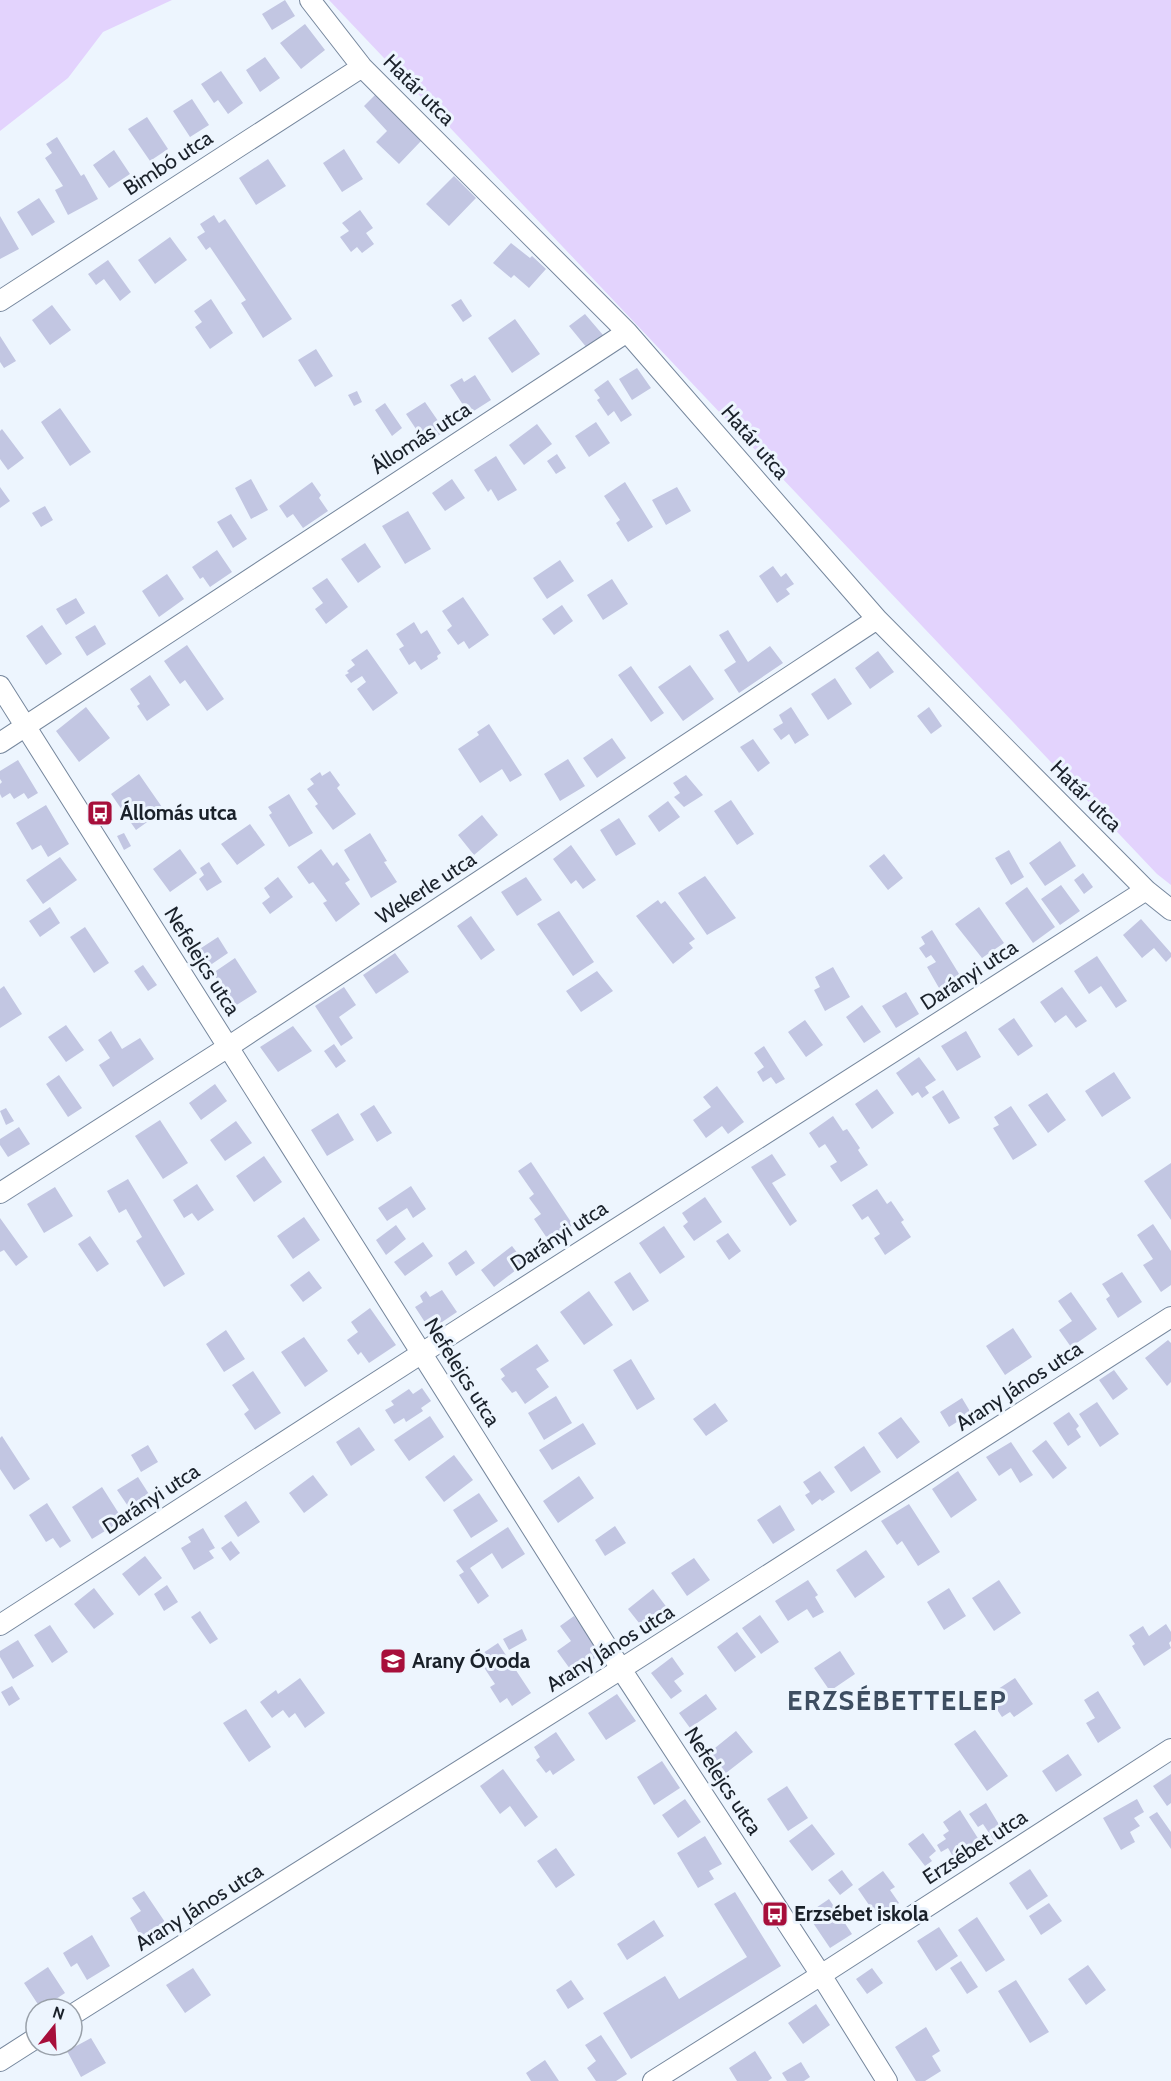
<svg xmlns="http://www.w3.org/2000/svg" width="1171" height="2081" font-family="Cabin,sans-serif">
<style>
.green{fill:#e3d3fd}
.building{fill:#c2c6e2}
.lines{fill:none;stroke-linecap:round;stroke-linejoin:round}
.minor-casing{stroke:#76879d;stroke-width:22}
.minor{stroke:#fff;stroke-width:20}
.labels{text-anchor:middle;stroke-width:6;stroke-linejoin:round;paint-order:stroke}
.street-label{font-size:21px;fill:#1a212a;stroke:#edf5fe}
.poi-label{font-size:21px;font-weight:bold;fill:#1a212a;stroke:#edf5fe;text-anchor:start}
.district-label{font-size:27px;font-weight:bold;letter-spacing:1.5px;fill:#3e4e61;stroke:#edf5fe}
</style>
<rect width="100%" height="100%" fill="#edf5fe"/>
<path class="green" d="M0 0H172L103 32 68 78 0 131Z
M329 0H1171V885L1157 874Z"/>
<path class="building" d="M285 0 295 16 272 30 262 14Z
M305 24 325 50 301 69 280 43Z
M265 57 280 78 260 92 246 70Z
M221 71 243 103 228 114 218 100 214 103 201 84Z
M376 94 421 141 399 164 376 142 387 131 364 106Z
M192 99 209 125 190 137 173 111Z
M147 117 168 149 150 161 128 129Z
M57 137 81 176 84 174 98 199 68 215 55 190 63 186 45 158 52 153 46 144Z
M344 149 363 179 342 192 323 163Z
M114 150 130 174 109 188 93 165Z
M268 159 286 186 256 205 239 178Z
M454 176 476 198 449 226 426 204Z
M39 198 55 222 32 236 17 212Z
M360 210 373 228 366 233 374 244 362 253 357 247 351 252 340 237 349 231 342 223Z
M214 215 219 223 225 219 292 319 263 338 241 303 246 300 210 247 206 250 197 237 205 232 200 224Z
M0 216 19 249 0 259Z
M170 237 187 260 155 284 138 260Z
M511 243 530 258 532 256 546 269 529 288 514 275 511 278 493 263Z
M108 260 131 292 120 301 104 279 96 285 88 274Z
M211 299 233 333 210 349 195 327 202 322 194 311Z
M461 299 472 316 463 322 451 305Z
M52 305 71 330 50 345 32 320Z
M585 314 603 335 587 348 569 326Z
M515 319 540 354 512 373 488 338Z
M0 336 16 361 4 368 0 362Z
M316 349 333 376 315 387 298 360Z
M637 368 651 388 632 400 619 379Z
M475 375 491 400 469 414 450 385 462 378 464 382Z
M608 380 632 415 621 422 614 411 608 416 597 400 600 398 594 390Z
M357 391 362 402 354 406 348 395Z
M425 402 445 431 426 444 406 414Z
M385 403 402 428 392 436 375 410Z
M60 408 91 452 70 466 41 422Z
M596 422 610 443 589 457 575 436Z
M537 424 552 444 524 465 509 445Z
M2 429 24 458 8 470 0 459V431Z
M557 454 566 468 556 474 547 461Z
M496 456 517 490 498 501 491 489 488 492 474 470Z
M251 479 268 510 251 519 235 488Z
M452 479 465 498 445 511 432 493Z
M312 482 321 495 319 498 328 511 303 528 293 514 287 518 279 506Z
M625 482 653 527 628 542 616 523 620 520 604 496Z
M0 487 10 501 0 508Z
M677 487 691 511 666 525 652 500Z
M45 506 53 520 41 527 32 513Z
M408 511 431 549 405 564 382 526Z
M231 514 247 539 233 548 217 522Z
M365 543 381 567 358 583 341 559Z
M217 550 232 572 210 587 203 577 200 579 192 567Z
M560 560 574 581 547 599 533 578Z
M773 566 781 577 786 573 794 584 786 589 790 594 777 603 759 576Z
M167 574 184 599 159 617 142 591Z
M327 578 348 607 326 624 315 609 323 603 312 588Z
M612 579 628 604 603 620 587 595Z
M463 597 489 635 469 649 464 641 458 645 447 630 452 626 442 611Z
M76 598 85 613 66 625 56 609Z
M562 605 573 621 554 635 542 619Z
M414 622 421 634 427 630 441 653 437 656 438 659 421 670 415 661 409 665 399 649 404 646 396 634Z
M42 625 62 654 46 665 26 636Z
M95 625 106 644 87 656 75 637Z
M728 630 748 662 770 646 783 663 739 693 724 670 736 662 719 635Z
M187 645 224 699 207 711 185 680 180 684 164 661Z
M367 649 398 693 373 711 357 689 366 682 362 676 351 683 345 675 349 673 347 671 355 665 351 660Z
M878 651 894 672 870 689 855 668Z
M690 665 714 699 683 721 658 687Z
M631 666 664 713 651 722 618 675Z
M150 675 170 705 147 721 137 706 140 704 130 689Z
M835 678 852 704 828 720 811 694Z
M86 707 110 738 79 762 56 731Z
M791 707 809 735 795 744 789 734 781 740 773 729 783 723 779 715Z
M929 707 942 726 931 734 917 716Z
M489 724 522 775 510 782 502 769 480 783 458 749 479 735 477 732Z
M612 738 626 758 597 778 583 758Z
M753 739 770 763 758 772 740 747Z
M568 759 585 786 560 801 544 774Z
M18 760 38 793 28 799 24 793 14 799 10 793 2 798 0 794V784L2 782 0 779V771Z
M330 771 340 785 337 788 356 814 333 830 315 806 318 804 307 789 314 784 310 779 320 772 322 776Z
M139 774 164 810 136 830 111 794Z
M686 775 703 795 684 807 674 797 680 793 673 783Z
M289 794 313 833 289 847 269 815 272 813 268 807Z
M731 800 754 834 737 845 714 811Z
M668 801 680 817 659 832 648 816Z
M46 805 69 844 48 857 41 845 32 850 16 823Z
M482 815 498 835 474 855 458 835Z
M619 818 636 844 616 856 600 830Z
M250 824 265 845 237 865 221 844Z
M124 833 131 846 124 850 117 836Z
M370 833 387 861 384 862 397 882 371 898 344 850Z
M1060 841 1076 866 1045 886 1029 863Z
M571 845 596 880 583 889 576 880 571 884 553 859Z
M180 849 197 873 170 892 153 869Z
M321 849 333 866 337 862 350 880 345 883 360 904 336 922 323 903 327 901 313 882 309 884 297 867Z
M1009 850 1024 877 1011 885 995 858Z
M884 854 903 878 888 890 869 866Z
M60 857 77 880 43 904 26 880Z
M209 862 222 882 207 891 199 879 204 875 200 868Z
M1083 873 1093 887 1084 894 1074 880Z
M705 876 736 918 707 935 678 893Z
M278 877 293 897 270 914 262 903 270 897 264 888Z
M526 877 542 900 517 916 501 892Z
M1061 885 1080 911 1060 925 1041 899Z
M1027 887 1055 927 1033 943 1005 903Z
M658 900 661 904 665 901 695 939 689 943 693 948 673 964 636 916Z
M50 907 60 923 40 937 29 921Z
M979 907 1004 943 982 958 955 924Z
M559 911 594 962 573 976 537 924Z
M471 916 495 950 481 960 457 926Z
M1141 919 1171 953V957L1166 962 1154 948 1142 958 1123 935Z
M85 927 109 963 94 973 70 937Z
M932 930 964 982 943 995 927 967 936 962 931 955 926 958 919 948 925 944 921 937Z
M218 937 228 953 206 968 195 952Z
M395 953 409 972 376 994 363 975Z
M1097 956 1127 1001 1116 1008 1101 986 1089 994 1074 971Z
M235 958 257 992 235 1006 213 973Z
M143 965 157 985 148 991 134 971Z
M833 967 850 997 825 1011 814 990 820 987 815 977Z
M597 971 613 991 581 1012 566 991Z
M4 986 22 1014 0 1028V989Z
M344 987 356 1005 339 1017 353 1038 341 1046 315 1006Z
M1062 987 1087 1021 1076 1028 1066 1015 1055 1023 1040 1002Z
M906 992 919 1014 896 1028 882 1006Z
M862 1005 881 1032 864 1043 846 1017Z
M1014 1018 1033 1046 1018 1056 998 1029Z
M805 1020 823 1045 806 1057 788 1032Z
M66 1025 84 1050 66 1062 48 1037Z
M293 1026 312 1051 278 1072 260 1047Z
M111 1031 122 1049 140 1038 154 1059 113 1087 99 1065 110 1058 98 1040Z
M966 1031 981 1057 957 1071 941 1046Z
M334 1044 346 1061 336 1068 324 1051Z
M764 1046 785 1079 776 1084 771 1077 763 1082 757 1072 764 1067 754 1053Z
M919 1057 936 1080 925 1087 929 1093 922 1098 918 1092 912 1096 896 1073Z
M1114 1072 1131 1098 1102 1117 1085 1091Z
M59 1075 82 1108 68 1117 46 1084Z
M215 1084 227 1101 201 1120 189 1103Z
M717 1086 744 1122 728 1134 722 1126 706 1138 693 1120 711 1107 703 1097Z
M877 1089 894 1113 872 1129 855 1104Z
M943 1090 960 1118 949 1124 932 1097Z
M1047 1093 1066 1120 1048 1133 1028 1105Z
M374 1105 392 1133 377 1142 360 1114Z
M1011 1106 1037 1145 1013 1160 993 1128 999 1125 994 1117Z
M6 1108 14 1121 6 1125 0 1111Z
M338 1113 354 1140 327 1156 311 1130Z
M833 1116 843 1131 847 1129 860 1148 858 1150 868 1165 841 1182 830 1166 837 1162 825 1144 819 1148 809 1133Z
M160 1120 188 1163 163 1179 135 1136Z
M236 1121 252 1143 225 1161 210 1140Z
M19 1127 30 1144 8 1157 0 1145V1139Z
M772 1154 786 1175 772 1183 797 1221 790 1226 751 1167Z
M264 1156 282 1182 254 1202 236 1176Z
M531 1162 573 1225 549 1241 534 1219 541 1214 529 1198 534 1194 518 1171Z
M1171 1163V1220L1144 1181Z
M128 1179 185 1274 164 1287 136 1241 142 1237 126 1209 119 1213 107 1191Z
M197 1184 214 1210 198 1221 192 1213 184 1218 173 1200Z
M411 1186 426 1209 413 1218 407 1208 387 1221 378 1208Z
M55 1187 73 1216 44 1233 27 1204Z
M877 1189 887 1204 891 1201 904 1220 901 1222 911 1237 885 1255 874 1238 880 1234 868 1216 862 1220 852 1205Z
M705 1197 722 1222 694 1241 683 1226 688 1222 682 1213Z
M304 1217 320 1240 293 1259 277 1236Z
M0 1218 28 1257 16 1266 4 1250 0 1252Z
M1153 1224 1171 1251V1285L1161 1292 1143 1265 1153 1259 1137 1235Z
M396 1225 406 1239 386 1255 376 1240Z
M664 1226 685 1257 660 1274 639 1243Z
M728 1233 741 1251 729 1260 716 1241Z
M90 1236 109 1264 97 1272 78 1244Z
M423 1242 433 1256 405 1276 394 1262Z
M512 1246 525 1263 494 1287 481 1270Z
M466 1250 475 1263 456 1276 448 1263Z
M309 1271 322 1288 303 1302 290 1285Z
M630 1272 649 1301 633 1311 614 1282Z
M1122 1272 1142 1302 1118 1318 1106 1299 1110 1296 1102 1284Z
M442 1290 457 1312 430 1330 415 1307 423 1302 420 1296 426 1291 430 1297Z
M589 1291 613 1325 584 1345 560 1312Z
M1071 1292 1097 1329 1071 1347 1059 1330 1072 1321 1058 1301Z
M370 1308 396 1345 369 1363 361 1352 358 1355 347 1340 358 1332 351 1322Z
M1013 1328 1032 1357 1005 1375 986 1346Z
M226 1330 245 1359 224 1372 206 1344Z
M304 1337 328 1371 305 1387 281 1352Z
M1168 1340 1171 1343V1382L1167 1386 1145 1358Z
M537 1344 549 1361 536 1369 549 1387 525 1404 516 1391 512 1393 501 1379 505 1376 500 1369Z
M631 1359 655 1399 637 1410 613 1370Z
M1114 1370 1128 1389 1113 1400 1099 1380Z
M253 1371 281 1413 255 1430 244 1414 249 1410 232 1385Z
M422 1388 431 1401 421 1408 423 1411 406 1422 404 1418 394 1424 385 1410 394 1405 391 1401 409 1389 413 1394Z
M556 1396 572 1423 544 1440 528 1413Z
M962 1398 971 1413 949 1427 940 1412Z
M1097 1402 1119 1434 1100 1447 1079 1414Z
M715 1403 728 1421 706 1436 693 1419Z
M1069 1412 1079 1426 1076 1429 1081 1437 1068 1446 1053 1423Z
M430 1416 444 1437 409 1461 394 1440Z
M901 1417 920 1442 897 1459 878 1433Z
M583 1423 596 1444 552 1470 539 1450Z
M359 1427 375 1450 351 1466 336 1442Z
M2 1436 30 1479 14 1490 0 1469V1438Z
M1046 1440 1067 1468 1053 1479 1032 1451Z
M1011 1442 1033 1475 1020 1483 1011 1468 999 1476 986 1457Z
M148 1445 158 1462 141 1472 131 1455Z
M864 1446 881 1472 851 1492 834 1467Z
M454 1455 473 1480 444 1502 425 1477Z
M820 1471 835 1492 822 1501 820 1499 812 1505 805 1495 810 1492 803 1482Z
M958 1471 977 1500 951 1518 932 1489Z
M313 1475 328 1495 304 1513 289 1493Z
M579 1476 594 1498 558 1523 543 1501Z
M138 1477 154 1502 134 1515 117 1490Z
M102 1487 123 1520 92 1539 72 1507Z
M479 1493 498 1521 471 1538 453 1510Z
M246 1501 260 1522 238 1537 224 1516Z
M47 1503 71 1541 60 1548 53 1538 46 1542 29 1515Z
M909 1504 940 1552 918 1566 902 1541 897 1545 881 1521Z
M780 1505 795 1530 773 1544 757 1520Z
M615 1526 626 1543 605 1556 595 1540Z
M508 1527 525 1554 502 1569 492 1553 470 1568 489 1596 478 1604 459 1575 464 1572 456 1561Z
M203 1528 215 1548 209 1551 214 1558 194 1570 181 1548 191 1542 188 1537Z
M231 1541 240 1553 230 1561 221 1548Z
M866 1550 885 1577 855 1598 836 1570Z
M145 1556 162 1578 139 1596 122 1574Z
M694 1558 710 1580 687 1596 671 1573Z
M808 1580 818 1595 815 1597 824 1612 813 1618 807 1609 788 1621 775 1601Z
M999 1580 1021 1613 994 1631 972 1598Z
M167 1585 178 1602 164 1611 154 1594Z
M94 1588 114 1614 94 1629 74 1604Z
M949 1588 966 1616 944 1630 927 1602Z
M653 1589 668 1609 643 1628 628 1609Z
M200 1611 218 1639 210 1644 191 1617Z
M760 1615 779 1642 761 1654 742 1628Z
M574 1616 601 1654 573 1673 557 1651 571 1641 560 1626Z
M1166 1624 1171 1632V1641L1169 1643 1171 1648 1144 1666 1132 1646 1135 1644 1129 1635 1143 1626 1149 1636Z
M50 1625 68 1652 52 1663 34 1635Z
M522 1629 527 1640 509 1650 503 1639Z
M737 1632 756 1657 735 1672 717 1647Z
M18 1640 34 1666 13 1679 0 1657V1651Z
M498 1643 531 1693 512 1706 507 1698 500 1703 490 1687 495 1684 477 1657Z
M840 1651 855 1674 830 1691 814 1668Z
M672 1657 684 1674 674 1681 682 1691 671 1699 651 1673Z
M300 1678 325 1713 305 1728 295 1713 289 1718 283 1710 272 1718 260 1702 276 1690 278 1694Z
M1015 1678 1033 1704 1014 1717 1010 1712 1002 1717 992 1702 999 1697 995 1691Z
M12 1686 20 1699 9 1706 1 1692Z
M1098 1691 1121 1728 1098 1743 1086 1723 1095 1718 1084 1700Z
M617 1694 636 1721 606 1740 588 1713Z
M706 1694 717 1709 690 1728 679 1713Z
M246 1709 271 1747 249 1762 223 1723Z
M975 1730 1008 1776 987 1791 954 1744Z
M736 1731 753 1752 726 1773 710 1752Z
M556 1732 575 1760 553 1775 550 1770 546 1773 536 1760 540 1757 534 1747Z
M1068 1754 1082 1775 1056 1792 1042 1771Z
M662 1761 680 1788 654 1805 637 1777Z
M503 1769 538 1817 525 1827 510 1806 500 1814 480 1786Z
M1171 1774V1803L1167 1806 1153 1786Z
M787 1786 808 1818 788 1831 767 1799Z
M685 1799 701 1822 678 1838 662 1815Z
M1137 1799 1144 1812 1134 1818 1140 1826 1130 1832 1135 1842 1121 1850 1103 1818Z
M986 1803 1006 1836 995 1842 983 1824 978 1827 969 1814Z
M960 1810 981 1843 955 1860 948 1848 941 1852 937 1845 946 1839 943 1835 949 1831 943 1822Z
M1157 1812 1171 1832V1849L1149 1817Z
M812 1824 835 1854 812 1871 789 1841Z
M923 1833 936 1851 929 1857 932 1861 925 1866 908 1844Z
M705 1836 722 1864 709 1871 714 1879 698 1888 677 1853Z
M556 1848 575 1875 556 1888 537 1861Z
M1030 1869 1048 1896 1027 1910 1009 1883Z
M842 1870 853 1885 840 1895 828 1880Z
M883 1871 895 1887 890 1890 899 1903 878 1918 858 1889Z
M144 1891 169 1928 153 1939 149 1932 141 1937 130 1918 141 1911 132 1898Z
M735 1892 781 1966 631 2059 603 2013 665 1976 679 1999 747 1957 714 1904Z
M829 1899 852 1934 830 1948 807 1914Z
M1049 1903 1062 1921 1041 1935 1029 1916Z
M977 1917 1005 1960 986 1972 958 1930Z
M654 1920 664 1936 627 1960 617 1944Z
M939 1927 958 1956 936 1971 917 1941Z
M92 1935 110 1966 87 1980 77 1963 71 1967 63 1953Z
M961 1961 978 1987 967 1994 950 1968Z
M1088 1965 1106 1990 1086 2005 1068 1979Z
M48 1967 65 1993 41 2009 24 1983Z
M193 1968 211 1995 185 2013 166 1985Z
M872 1968 883 1983 867 1994 856 1979Z
M571 1980 584 1999 568 2009 556 1990Z
M1016 1980 1049 2032 1030 2043 998 1991Z
M816 2004 830 2025 803 2044 788 2023Z
M926 2027 940 2051 932 2056 941 2071 925 2081H916L895 2047Z
M601 2035 627 2074 616 2081H596L587 2068 596 2061 585 2045Z
M91 2038 106 2063 81 2077 67 2051Z
M755 2051 772 2078 768 2081H737L729 2068Z
M545 2060 559 2081H531L526 2073Z
M801 2062 810 2077 804 2081H787L782 2073Z"/>
<g class="lines">
<defs>
<path id="minor" d="M310 0 362 67 627 332 877 619 1146 890 1171 910
M0 301 362 67
M0 686 621 1669 821 1975 887 2081
M0 743 627 332
M0 1193 228 1047 877 619
M0 1625 422 1353 1146 890
M72 2015 621 1669 1171 1317
M0 2061 36 2038
M653 2081 821 1975 1171 1749"/>
</defs>
<use href="#minor" class="minor-casing"/>
<use href="#minor" class="minor"/>
</g>
<defs>
<symbol id="bus-square" viewBox="-11 -11 22 22"><rect x="-9" y="-9" width="18" height="18" rx="4" fill="#a70f3b" stroke="#edf5fe"/><path d="M-5-6H5V4H4V6H2V4H-2V6H-4V4H-5ZM-3.5-4V0h7V-4ZM-3.5 1.2v1.5H-2V1.2ZM2 1.2v1.5H3.5V1.2Z" fill="#fff"/></symbol>
<symbol id="school-square" viewBox="-11 -11 22 22"><rect x="-9" y="-9" width="18" height="18" rx="4" fill="#a70f3b" stroke="#edf5fe"/><path d="M0-5L7-2L0 1L-7-2ZM-4 1L0 2.5L4 1V4Q0 6-4 4Z" fill="#fff"/></symbol>
</defs>
<g fill-rule="evenodd">
<use href="#bus-square" x="85" y="798" width="30" height="30"/>
<use href="#school-square" x="378" y="1646" width="30" height="30"/>
<use href="#bus-square" x="760" y="1899" width="30" height="30"/>
</g>
<g class="labels">
<g class="street-label">
<text transform="translate(419 90) rotate(45)" y="7">Határ utca</text>
<text transform="translate(168 163) rotate(-33)" y="7">Bimbó utca</text>
<text transform="translate(421 438) rotate(-33)" y="7">Állomás utca</text>
<text transform="translate(755 442) rotate(49)" y="7">Határ utca</text>
<text transform="translate(1086 796) rotate(45)" y="7">Határ utca</text>
<text transform="translate(426 888) rotate(-33)" y="7">Wekerle utca</text>
<text transform="translate(202 961) rotate(58)" y="7">Nefelejcs utca</text>
<text transform="translate(969 975) rotate(-33)" y="7">Darányi utca</text>
<text transform="translate(559 1236) rotate(-33)" y="7">Darányi utca</text>
<text transform="translate(462 1372) rotate(58)" y="7">Nefelejcs utca</text>
<text transform="translate(1019 1386) rotate(-33)" y="7">Arany János utca</text>
<text transform="translate(151 1499) rotate(-33)" y="7">Darányi utca</text>
<text transform="translate(610 1648) rotate(-32)" y="7">Arany János utca</text>
<text transform="translate(723 1781) rotate(57)" y="7">Nefelejcs utca</text>
<text transform="translate(975 1847) rotate(-33)" y="7">Erzsébet utca</text>
<text transform="translate(199 1907) rotate(-32)" y="7">Arany János utca</text>
</g>
<g class="poi-label">
<text x="120" y="820">Állomás utca</text>
<text x="412" y="1668">Arany Óvoda</text>
<text x="794" y="1921">Erzsébet iskola</text>
</g>
<g class="district-label">
<text x="897" y="1710">ERZSÉBETTELEP</text>
</g>
</g>
<g transform="translate(54 2027) rotate(18)"><circle r="28" fill="#edf5fe" stroke="#99a0a9" stroke-width="1.5"/>
<path d="M0-4.5L10 22L0 15L-10 22Z" fill="#a70f3b"/>
<text y="-9" font-size="16" font-weight="bold" text-anchor="middle" fill="#1a212a">N</text>
</g>
</svg>
